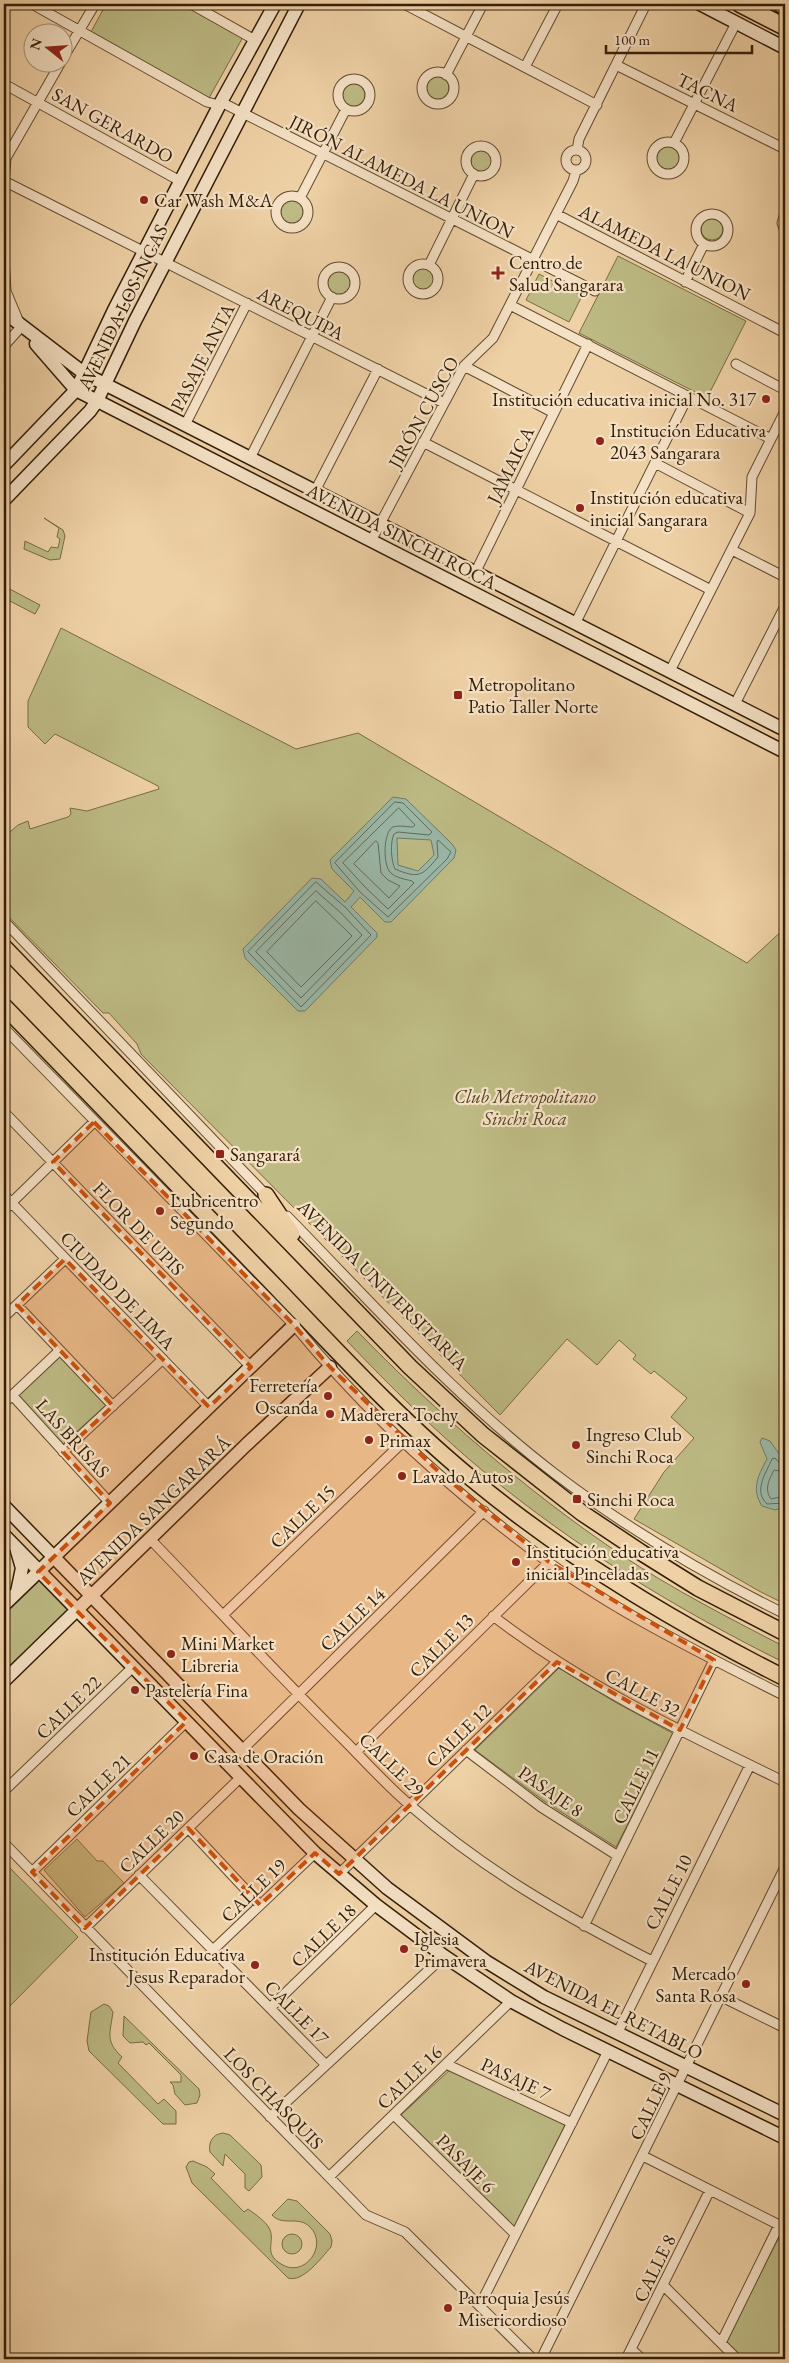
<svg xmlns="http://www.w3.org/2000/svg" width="789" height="2363" font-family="'EB Garamond',serif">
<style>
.green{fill:#bdba84;stroke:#786c46}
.water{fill:#9ab7a7;stroke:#717a67;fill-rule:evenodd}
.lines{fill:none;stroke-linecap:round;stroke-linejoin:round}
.shore{stroke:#666a58;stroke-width:1}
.street-casing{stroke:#624b30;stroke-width:11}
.secondary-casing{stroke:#331e08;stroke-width:15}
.primary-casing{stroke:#331e08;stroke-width:18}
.highway-casing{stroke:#331e08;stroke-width:19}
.street{stroke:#f5e1c5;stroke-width:9}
.secondary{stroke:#f5e1c5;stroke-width:12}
.primary{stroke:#efd1a6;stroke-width:15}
.highway{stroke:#efd1a6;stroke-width:16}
.marked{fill:#cd500b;fill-opacity:0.2;stroke:#cd500b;stroke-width:4;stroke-dasharray:10 6;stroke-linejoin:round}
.poi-dot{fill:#8f2418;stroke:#f5e1c5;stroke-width:2}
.labels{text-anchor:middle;stroke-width:4.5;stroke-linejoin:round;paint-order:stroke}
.street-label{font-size:19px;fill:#331e08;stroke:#f5e1c5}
.poi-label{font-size:19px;fill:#331e08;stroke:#f5e1c5;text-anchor:start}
.park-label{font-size:19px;font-style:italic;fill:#564527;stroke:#f5e1c5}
</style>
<rect width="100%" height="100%" fill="#efd1a6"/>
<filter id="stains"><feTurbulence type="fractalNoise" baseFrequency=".004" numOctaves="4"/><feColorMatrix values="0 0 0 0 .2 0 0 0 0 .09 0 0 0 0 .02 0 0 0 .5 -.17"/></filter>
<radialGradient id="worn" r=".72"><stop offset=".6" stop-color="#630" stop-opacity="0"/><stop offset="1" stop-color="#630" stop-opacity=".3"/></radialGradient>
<path class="green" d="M106 4H184L243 37 209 98 91 32Z
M425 88a12 12 0 1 1 24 0a12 12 0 1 1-24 0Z
M341 95a12 12 0 1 1 24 0a12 12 0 1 1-24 0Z
M655 158a13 13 0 1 1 26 0a13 13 0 1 1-26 0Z
M471 161a11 11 0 1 1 22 0a11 11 0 1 1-22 0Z
M280 212a12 12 0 1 1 24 0a12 12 0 1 1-24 0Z
M701 229a11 11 0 1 1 22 0a11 11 0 1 1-22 0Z
M618 256 746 321 707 398 579 333Z
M411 279a12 12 0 1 1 24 0a12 12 0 1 1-24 0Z
M326 283a13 13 0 1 1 26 0a13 13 0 1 1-26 0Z
M539 274 582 296 569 322 526 300Z
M44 518 63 530 65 536 60 559 50 560 24 549 25 541 48 552 51 547 58 548 60 539 57 537 59 528Z
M4 586 40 605 35 614 4 598Z
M61 628 296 749 358 733 747 963 785 928V1604L759 1591 634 1519 664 1472 694 1438 671 1417 687 1398 654 1371 651 1374 633 1359 636 1355 619 1340 597 1365 567 1339 500 1415 141 1054 137 1044 109 1013H103L4 912V837L18 825 28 821 30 829 68 817 71 814 70 808 87 811 159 789 158 786 55 734 45 744 28 727V701Z
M357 1331C438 1414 524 1489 620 1554 672 1589 729 1618 785 1647V1663C678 1610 576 1548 483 1471 435 1431 390 1386 347 1341Z
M61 1356 106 1405 63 1444 18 1396Z
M39 1580 69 1609 4 1671V1614Z
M559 1668 615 1702 674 1734 616 1847 544 1801 475 1750Z
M77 1839 97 1861H103L124 1883 85 1917 44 1870Z
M4 1862 78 1937 4 2012Z
M104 2004 109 2006 113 2012C110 2034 105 2041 122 2057L118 2063 158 2104 164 2099 176 2111V2124H163L89 2051 87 2041 91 2012Z
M124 2016 199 2089 200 2095 197 2103 185 2105 175 2094 173 2085 170 2082H181V2075L149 2043 146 2045 143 2042 130 2043 123 2036Z
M453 2067 567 2121 513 2230 401 2115Z
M223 2133 230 2135 261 2165 262 2177 249 2191 245 2188V2174L225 2154 223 2166 210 2152C208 2142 213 2134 223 2133Z
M193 2161 207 2167 215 2174 211 2178 244 2212 248 2209C255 2214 267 2222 270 2230 275 2243 263 2253 281 2264 304 2279 329 2246 310 2227 298 2215 283 2227 272 2215L288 2199 297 2201 330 2234 332 2241 331 2247C321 2258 303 2283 288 2278L192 2183 186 2167 189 2162Z
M781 2233 785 2235V2359H743L726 2342Z
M282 2244a10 10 0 1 1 20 0a10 10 0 1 1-20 0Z"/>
<path class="water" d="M393 797 406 799 452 844 456 850 454 858 391 922H385L360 897 351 907 377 933V937L308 1008 305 1011H298L245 958 243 949 312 878 321 879 345 902 354 891 332 869 330 860ZM397 838 431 840 434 855 418 871 398 865Z
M762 1438 770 1441 785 1462V1507L775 1510 762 1506C751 1489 758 1476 767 1459L760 1442Z"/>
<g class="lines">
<path class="shore" d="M395 802 403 803 432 832 429 835 398 832 394 834C390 842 391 861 395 869 419 879 422 876 438 857L437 842 438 840 451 852 447 859 388 917 360 892 335 863Z
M399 808 415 825 413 827C407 827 399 825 393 827 383 832 383 865 390 872 395 878 405 879 412 881L414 883 388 909 365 887 343 863Z
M376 841 378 843 381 873 388 880 400 886 389 898 354 864Z
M316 882 345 907 371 935 301 1007 248 952Z
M316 891 340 912 362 935 301 998 256 952Z
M316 901 352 936 301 987 267 952Z
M785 1465H781L775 1458 772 1459C766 1473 753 1491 767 1504L785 1503
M785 1472 774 1470C769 1480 764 1489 771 1499L785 1496"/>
<defs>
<path id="street" d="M32 4 207 102 219 105
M191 4 255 40
M404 4 597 105
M62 60 95 4
M616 65 785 149
M525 67 558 4
M422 88a16 16 0 1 1 32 0a16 16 0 1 1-32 0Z
M446 75 483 4
M338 95a16 16 0 1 1 32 0a16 16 0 1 1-32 0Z
M4 84 180 181
M221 102 595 291
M652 158a16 16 0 1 1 32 0a16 16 0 1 1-32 0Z
M674 143 736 23
M466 161a15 15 0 1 1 30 0a15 15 0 1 1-30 0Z
M566 160a10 10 0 1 1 20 0a10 10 0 1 1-20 0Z
M577 150 579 139 646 4
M4 181 444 403
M4 184 6 158 61 62
M276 212a16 16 0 1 1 32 0a16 16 0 1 1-32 0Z
M300 198 346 109
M785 213 782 223 785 231
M556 214 785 333
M696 230a16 16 0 1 1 32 0a16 16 0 1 1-32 0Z
M4 259 6 291 21 327 4 346
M408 279a15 15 0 1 1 30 0a15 15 0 1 1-30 0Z
M429 265 474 174
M323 283a16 16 0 1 1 32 0a16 16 0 1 1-32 0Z
M685 282 704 244
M510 305 771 439
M736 364 785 390
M464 366 554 413
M185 425 247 303
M423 442 711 590
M250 458 332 297
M655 463 750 513
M315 491 378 369
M371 541 464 366 493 338 573 181 576 171
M732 550 785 577
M475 573 588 344
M575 624 688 396
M670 671 750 513 752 477 785 411
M735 704 785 606
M4 921 269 1198
M4 1028 294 1325C367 1414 455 1494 548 1562 620 1614 706 1656 785 1696
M4 1112 251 1367
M4 1195 209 1407
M4 1210 94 1122
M287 1216C373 1304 456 1398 554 1473 626 1528 704 1574 785 1614
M17 1305 113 1406
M4 1317 65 1259
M12 1395 110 1503
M4 1403 60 1350
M63 1452 163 1359
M150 1539C215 1606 278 1675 344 1740 366 1762 387 1786 411 1806 484 1870 566 1917 652 1961
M223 1615 404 1441
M493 1616C583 1685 684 1733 785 1782
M242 1750 484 1511
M466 1750 541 1807 618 1856
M356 1752 549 1562
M4 1791 133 1667
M188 1828 260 1905
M4 1843 366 2215 405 2232 533 2359
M32 1872 187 1721
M339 1874 557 1662
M139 1875 326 2065
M584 1926 714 1660
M85 1928 240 1778
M213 1950 315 1853
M722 1997 785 2028
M270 2008 376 1905
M617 2034 750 1765
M446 2064 572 2123
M394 2115 515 2234
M270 2117 444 1956
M643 2156 785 2228
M329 2177 511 2001
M663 2285 737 2359
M480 2305 608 2051
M721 2343 779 2225
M631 2349 642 2359
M541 2359 785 1867
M626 2359 710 2190"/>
<path id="secondary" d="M700 4 785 48
M4 312 85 374 785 730
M36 344 76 390 785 752
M4 465 76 390 114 310 221 102 275 4
M4 500 90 411 97 401 135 321 299 4
M4 1506 299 1809 387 1888 487 1962 544 1997 785 2115
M4 1535 315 1853 376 1905 444 1956 511 2001 563 2029 785 2138
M17 1592 22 1568 17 1551
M4 1605 294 1325
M4 1681 246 1445 330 1367"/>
<path id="primary" d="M4 947 410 1367 483 1435 582 1513 642 1553 698 1588 785 1633
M4 1006C93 1098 182 1191 272 1283 338 1352 403 1423 477 1483 572 1561 676 1623 785 1678
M266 1195 292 1234"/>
<path id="highway" d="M740 4 785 27
M781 4 785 6"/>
</defs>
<use href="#street" class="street-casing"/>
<use href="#secondary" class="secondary-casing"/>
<use href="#primary" class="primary-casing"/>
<use href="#highway" class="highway-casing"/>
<use href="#street" class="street"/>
<use href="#secondary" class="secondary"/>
<use href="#primary" class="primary"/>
<use href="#highway" class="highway"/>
</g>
<path class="marked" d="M94 1122 294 1325 330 1367 440 1473 549 1562 714 1660 680 1730 557 1662 339 1874 315 1853 260 1905 188 1828 85 1928 32 1872 187 1721 38 1572 110 1503 63 1452 113 1406 17 1305 65 1259 209 1407 251 1367 53 1162Z"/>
<g class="poi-dot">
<circle cx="144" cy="200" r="5"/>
<path d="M495.5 265.5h5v5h5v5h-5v5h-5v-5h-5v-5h5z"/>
<circle cx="766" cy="399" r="5"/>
<circle cx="600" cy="441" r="5"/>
<circle cx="580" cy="508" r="5"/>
<rect x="453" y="690" width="10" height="10" rx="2.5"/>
<rect x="215" y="1149" width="10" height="10" rx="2.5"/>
<circle cx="160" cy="1211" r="5"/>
<circle cx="328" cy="1396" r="5"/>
<circle cx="330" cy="1414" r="5"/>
<circle cx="369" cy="1440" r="5"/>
<circle cx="576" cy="1445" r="5"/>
<circle cx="402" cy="1476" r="5"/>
<rect x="572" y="1494" width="10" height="10" rx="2.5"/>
<circle cx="516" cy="1562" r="5"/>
<circle cx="171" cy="1654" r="5"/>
<circle cx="135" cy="1690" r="5"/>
<circle cx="194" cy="1756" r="5"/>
<circle cx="404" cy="1949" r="5"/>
<circle cx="255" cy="1965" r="5"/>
<circle cx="746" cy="1984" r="5"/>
<circle cx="448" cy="2308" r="5"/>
</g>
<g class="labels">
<g class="street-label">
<text transform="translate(708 92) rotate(26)" y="7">TACNA</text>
<text transform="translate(113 125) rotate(29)" y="7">SAN GERARDO</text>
<text transform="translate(402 176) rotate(27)" y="7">JIRÓN ALAMEDA LA UNION</text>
<text transform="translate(665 252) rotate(27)" y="7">ALAMEDA LA UNION</text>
<text transform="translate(122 307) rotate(-64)" y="7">AVENIDA LOS INCAS</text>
<text transform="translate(301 313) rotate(27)" y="7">AREQUIPA</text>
<text transform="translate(202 357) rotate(-63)" y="7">PASAJE ANTA</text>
<text transform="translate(423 412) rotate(-61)" y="7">JIRÓN CUSCO</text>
<text transform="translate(510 465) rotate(-64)" y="7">JAMAICA</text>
<text transform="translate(402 536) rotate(27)" y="7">AVENIDA SINCHI ROCA</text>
<text transform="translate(139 1228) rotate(46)" y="7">FLOR DE UPIS</text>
<text transform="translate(383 1285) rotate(45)" y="7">AVENIDA UNIVERSITARIA</text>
<text transform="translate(118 1290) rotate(46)" y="7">CIUDAD DE LIMA</text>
<text transform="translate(73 1438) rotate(48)" y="7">LAS BRISAS</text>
<text transform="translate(153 1510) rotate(-44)" y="7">AVENIDA SANGARARÁ</text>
<text transform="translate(302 1516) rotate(-44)" y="7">CALLE 15</text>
<text transform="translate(352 1619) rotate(-44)" y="7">CALLE 14</text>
<text transform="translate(441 1645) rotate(-45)" y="7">CALLE 13</text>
<text transform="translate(643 1692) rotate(28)" y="7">CALLE 32</text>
<text transform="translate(68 1707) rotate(-44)" y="7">CALLE 22</text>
<text transform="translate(458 1735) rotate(-44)" y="7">CALLE 12</text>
<text transform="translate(392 1764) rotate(44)" y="7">CALLE 29</text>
<text transform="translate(98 1785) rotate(-44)" y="7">CALLE 21</text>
<text transform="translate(635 1786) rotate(-64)" y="7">CALLE 11</text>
<text transform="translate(551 1791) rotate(35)" y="7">PASAJE 8</text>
<text transform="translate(151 1841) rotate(-44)" y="7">CALLE 20</text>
<text transform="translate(253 1890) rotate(-44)" y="7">CALLE 19</text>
<text transform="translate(668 1892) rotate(-63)" y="7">CALLE 10</text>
<text transform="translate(323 1935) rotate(-44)" y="7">CALLE 18</text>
<text transform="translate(614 2009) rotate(27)" y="7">AVENIDA EL RETABLO</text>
<text transform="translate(297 2012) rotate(45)" y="7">CALLE 17</text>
<text transform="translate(409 2077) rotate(-44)" y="7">CALLE 16</text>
<text transform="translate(516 2078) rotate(25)" y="7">PASAJE 7</text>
<text transform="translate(274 2098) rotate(46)" y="7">LOS CHASQUIS</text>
<text transform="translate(650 2106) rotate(-64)" y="7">CALLE 9</text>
<text transform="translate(466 2163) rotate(45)" y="7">PASAJE 6</text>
<text transform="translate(654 2268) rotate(-64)" y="7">CALLE 8</text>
</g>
<g class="poi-label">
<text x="154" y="207">Car Wash M&amp;A</text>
<text x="509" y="269">Centro de<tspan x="509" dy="22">Salud Sangarara</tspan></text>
<text x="756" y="406" text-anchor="end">Institución educativa inicial No. 317</text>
<text x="610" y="437">Institución Educativa<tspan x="610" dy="22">2043 Sangarara</tspan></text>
<text x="590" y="504">Institución educativa<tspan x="590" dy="22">inicial Sangarara</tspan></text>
<text x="468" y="691">Metropolitano<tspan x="468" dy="22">Patio Taller Norte</tspan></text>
<text x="230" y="1161">Sangarará</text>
<text x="170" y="1207">Lubricentro<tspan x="170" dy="22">Segundo</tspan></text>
<text x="318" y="1392" text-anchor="end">Ferretería<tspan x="318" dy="22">Oscanda</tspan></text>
<text x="340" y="1421">Maderera Tochy</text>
<text x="586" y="1441">Ingreso Club<tspan x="586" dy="22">Sinchi Roca</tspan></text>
<text x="379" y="1447">Primax</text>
<text x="412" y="1483">Lavado Autos</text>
<text x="587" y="1506">Sinchi Roca</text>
<text x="526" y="1558">Institución educativa<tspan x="526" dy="22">inicial Pinceladas</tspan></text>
<text x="181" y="1650">Mini Market<tspan x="181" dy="22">Libreria</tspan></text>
<text x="145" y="1697">Pastelería Fina</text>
<text x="204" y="1763">Casa de Oración</text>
<text x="414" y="1945">Iglesia<tspan x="414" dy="22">Primavera</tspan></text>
<text x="245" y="1961" text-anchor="end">Institución Educativa<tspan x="245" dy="22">Jesus Reparador</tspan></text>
<text x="736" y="1980" text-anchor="end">Mercado<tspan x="736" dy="22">Santa Rosa</tspan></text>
<text x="458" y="2304">Parroquia Jesús<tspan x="458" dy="22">Misericordioso</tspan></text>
</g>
<g class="park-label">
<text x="525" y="1103">Club Metropolitano<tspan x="525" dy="22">Sinchi Roca</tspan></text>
</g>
</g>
<rect width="789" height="2363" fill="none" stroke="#efd1a6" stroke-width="20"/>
<rect x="5" y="5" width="779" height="2353" fill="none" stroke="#331e08" stroke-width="2.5"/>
<rect x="10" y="10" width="769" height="2343" fill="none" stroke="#331e08"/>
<g transform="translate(48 48) rotate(287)"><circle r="24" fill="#f5e1c5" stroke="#a79379"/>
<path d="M0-4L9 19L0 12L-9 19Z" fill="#8f2418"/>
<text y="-8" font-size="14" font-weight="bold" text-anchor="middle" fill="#331e08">N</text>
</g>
<path d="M606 45v8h146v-8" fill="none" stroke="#331e08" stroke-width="2.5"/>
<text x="614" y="45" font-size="15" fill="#331e08" stroke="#f5e1c5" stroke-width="4" paint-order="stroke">100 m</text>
<rect width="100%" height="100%" filter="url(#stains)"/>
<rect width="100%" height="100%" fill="url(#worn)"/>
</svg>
